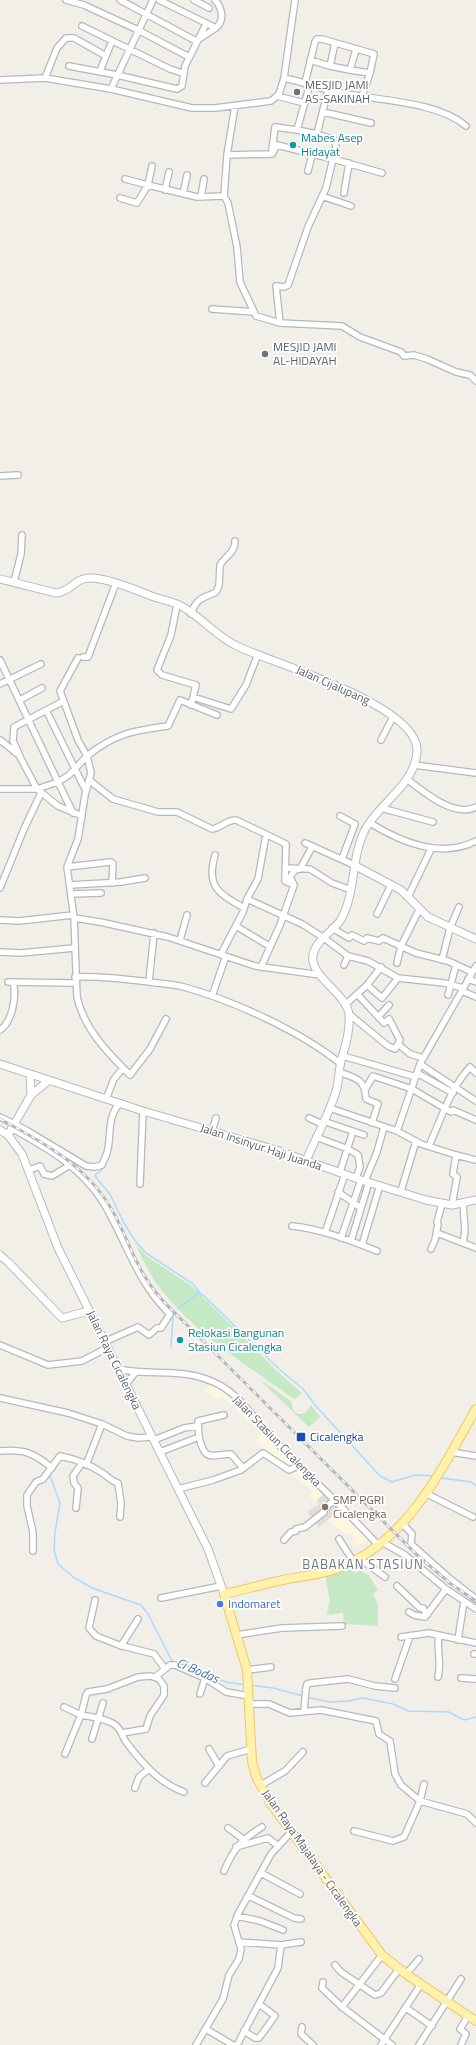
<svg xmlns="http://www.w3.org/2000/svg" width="476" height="2045" font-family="'Titillium Web',sans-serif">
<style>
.commercial{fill:#fef7e0}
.education{fill:#e1ded6}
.green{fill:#c5e8c5}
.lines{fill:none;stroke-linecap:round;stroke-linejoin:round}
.stream{stroke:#aadaff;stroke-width:1.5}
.street-casing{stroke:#b5b8bc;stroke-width:8}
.secondary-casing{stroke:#b6babf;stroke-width:9}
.primary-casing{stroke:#f2c960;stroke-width:10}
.street{stroke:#fff;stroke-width:5.5}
.secondary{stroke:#fff;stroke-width:7}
.primary{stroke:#fff2af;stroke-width:8}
.rail-casing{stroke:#b6b7b8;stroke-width:3}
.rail{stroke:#fff;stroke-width:1.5;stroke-dasharray:4.5;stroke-linecap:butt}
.worship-dot{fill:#6b7280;stroke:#fff;stroke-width:1.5}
.culture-dot{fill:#0f9aa8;stroke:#fff;stroke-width:1.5}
.transit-dot{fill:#1a4fb4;stroke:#fff;stroke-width:1.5}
.education-dot{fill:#8d6e63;stroke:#fff;stroke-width:1.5}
.shop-dot{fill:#3f7fe0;stroke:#fff;stroke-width:1.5}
.labels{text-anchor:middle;stroke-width:3.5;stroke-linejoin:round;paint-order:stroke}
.worship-label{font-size:12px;fill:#5b616d;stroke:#fff;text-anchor:start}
.culture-label{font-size:12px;fill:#0d838f;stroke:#fff;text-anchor:start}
.street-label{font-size:12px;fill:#5f6368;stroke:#fff}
.transit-label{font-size:12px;fill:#164399;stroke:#fff;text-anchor:start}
.education-label{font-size:12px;fill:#785e54;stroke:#fff;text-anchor:start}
.shop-label{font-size:12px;fill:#366cbe;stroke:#fff;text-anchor:start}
.neighbourhood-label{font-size:13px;letter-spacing:1px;fill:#70757a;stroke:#fff}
.water-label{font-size:13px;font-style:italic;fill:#4174aa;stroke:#fff}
</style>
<rect width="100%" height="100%" fill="#f1efe8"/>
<path class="commercial" d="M210 1382 218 1385 232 1397 250 1415 263 1434 323 1494 315 1502 309 1496 314 1491 292 1475V1471L256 1441 262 1434 223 1397 218 1400 204 1390Z
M339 1511 368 1539 358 1546 351 1540 355 1535 350 1533 346 1535 328 1520Z"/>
<path class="education" d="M324 1494 339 1511 319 1527 307 1512 319 1504 317 1500Z"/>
<path class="green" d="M136 1245 148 1257 193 1287 278 1372 302 1393 294 1399C250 1367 198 1336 164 1293 152 1279 144 1262 136 1245Z
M264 1382 292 1402V1407C297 1419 306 1414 311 1405L320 1417 309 1427 263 1383Z
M352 1567 355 1573 362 1570 365 1575 367 1573 378 1590 373 1594 378 1605V1626L344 1624 343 1613 327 1615V1612L329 1611 328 1604 330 1603 325 1574Z"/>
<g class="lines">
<path class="stream" d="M104 1166 102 1170 95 1175C99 1184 108 1189 112 1198 121 1218 130 1237 146 1253L193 1284 200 1293
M178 1309 198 1293 203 1295 279 1369 303 1389 315 1405 380 1476 392 1482 415 1475 433 1476
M171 1347 173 1316
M49 1473 60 1503 55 1533 54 1550 58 1564 73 1577 92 1588 141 1605 148 1614 172 1661 226 1682 245 1685
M441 1478 471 1482 476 1486
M250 1685 273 1688 303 1696
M307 1697 329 1702 349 1701 363 1698 393 1704 408 1711 449 1712 464 1720 476 1717"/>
<defs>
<path id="street" d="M66 0 84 5 138 30 189 57
M120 0 196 41 216 28
M159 0 216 28C225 20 222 8 215 0
M194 0 209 8
M82 26 170 69 182 73
M335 43 330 66 350 70
M356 49 350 70 370 73
M310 60 330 66
M69 66 117 75 177 89 182 86 185 66 206 24
M100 71 112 41
M45 78 57 48 66 38H74L106 56
M284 78C299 81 313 86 328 90 369 101 434 99 466 126
M0 80 45 78 111 89 153 0
M305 83 315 42 317 39H322L374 54 370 73 362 96
M310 84 297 130 317 134
M111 89 192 108H215L271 101 279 94 284 78 295 0
M328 90 317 134 335 140 336 147 333 159 382 173
M277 96 304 103
M323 112 371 123
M272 150 275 127 297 130
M227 155 235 106
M152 166 148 185 197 197 224 196
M308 171 312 155
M165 190 169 172
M344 193 349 163
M183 194 187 175
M322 196 351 206
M201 197 204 179
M120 198 137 203 148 185 125 179
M212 309 254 312
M280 323 256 316 240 282 237 247 228 203 224 196 227 155 272 154 277 145 333 159 326 188 308 227 288 285 284 287 276 286 280 323 342 326 360 337 401 352 404 356 414 355 427 359 456 372 470 375 476 381
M0 476 18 475
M14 582 21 554 22 535
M177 605 171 635 157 670 162 675 196 685 191 705
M191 614C197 597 202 599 216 592L219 586 220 565C226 555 235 553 235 541
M83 657H88L116 583
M0 660 58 782 37 789H0
M0 684 41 664
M193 697 231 709 246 685 258 654
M20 700 42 688
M46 710 86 791
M0 740 19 755 37 789 58 806 82 816
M381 740 393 717
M19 754 13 741 14 727 62 702
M414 765 476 773
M89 780 113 799 158 812H177L212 829C221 828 226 820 236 820L286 844 285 881 294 885
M408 780C424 792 454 818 476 807
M381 808 433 822
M73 813 58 782 69 775 87 756 78 740 60 691 78 658
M340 816 355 824 342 859
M370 823C401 842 440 859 476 841
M305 843 354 865
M215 855C206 887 218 893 244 908
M67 867 111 862 113 864 112 883
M285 868 310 869 332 883 351 890
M70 885 121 882 145 878
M0 888 24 829 41 793
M71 894 101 893
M408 897 431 849
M247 899 302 924 324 938
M377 914 391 885
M74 918 100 922 168 937 255 966 320 975
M0 920 19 921 73 915
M236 926 269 946
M332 928 349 938 352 935 364 941 367 938 379 941 383 938 416 953 448 961 472 972
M324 938 348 956 368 961 398 978
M180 940 187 915
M0 952 21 953 74 948
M221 954 243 912 247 899 258 879 266 835
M442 960 450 928 459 907
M397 963 401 946 419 910
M344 965 348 956
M261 967 280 925 294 885 290 877 295 870 300 869 312 847
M75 977C100 976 125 979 150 982 161 984 173 984 184 987 234 1001 300 1031 341 1064
M468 979 476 982
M8 982 75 983
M149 982 154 933
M367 985 381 967
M462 991 476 997
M357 994 384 1023 389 1019 400 1040 398 1044
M448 995 456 965
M212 996 226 956
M345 1005 367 985 382 998 398 978 444 983 463 988
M349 1014 388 1046 395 1049 398 1044 410 1054 423 1058
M379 1016 389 1005
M166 1019 150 1049 130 1075C108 1053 84 1029 77 997L74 918 67 867 78 839 85 795 91 773 87 756C116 733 133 731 168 726L180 700 217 715
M0 1030C12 1022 17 997 13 982
M343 1056 416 1077
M420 1064 476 1101
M339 1072C356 1078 365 1079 366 1099L378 1104 372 1123
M417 1073 453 1093
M366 1088 373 1076 412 1089 451 1112 453 1110 476 1120
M106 1099 114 1079 123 1068
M330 1108 397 1131 421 1144 456 1155 476 1160
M0 1117 26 1130 86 1166 95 1167 102 1165C103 1161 106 1157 107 1153 112 1136 106 1118 120 1103
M309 1118 322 1124
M323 1121 364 1135
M11 1128C46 1147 81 1167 103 1202 126 1240 137 1283 170 1314L161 1328H157L149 1335 138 1327 104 1342
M212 1131 216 1118
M397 1131 420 1064 476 966
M316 1137 348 1149 358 1155 360 1167 356 1178
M429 1146C441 1119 450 1089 470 1067L476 1073
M29 1170 40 1166 44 1174 52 1176 70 1165
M340 1172 353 1131
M365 1181 377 1152 384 1127
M140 1184 143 1111
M401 1191 416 1141
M338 1192 361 1208
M452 1205 457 1177 453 1174 456 1155
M292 1226C321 1229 349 1240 377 1251
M325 1233 345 1174
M437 1233 476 1248
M341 1238 361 1180
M351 1241 369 1182
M463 1243 465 1231 463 1203
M362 1245 380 1185
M431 1249 435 1240 438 1224 437 1222 442 1204
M0 1345 48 1365 82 1361 107 1348
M118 1369C148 1376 181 1368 211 1381 240 1392 254 1420 275 1441 309 1476 345 1509 378 1545
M126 1384 135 1373
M0 1398 68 1413 102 1424 127 1436 138 1438 152 1437
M199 1437C205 1462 210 1455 231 1454L243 1468
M154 1440 184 1428 197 1426
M0 1451C24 1449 34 1453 52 1468
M160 1452 199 1437 198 1421 224 1415
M451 1452 476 1456
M86 1465 102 1424
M178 1489 213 1480 241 1470 263 1453 289 1470 300 1465
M427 1494 473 1517
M76 1508 78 1488 74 1483 73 1476 82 1463
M403 1524 412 1534 411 1544 449 1578 476 1599
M339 1539 353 1561
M284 1540 291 1532 296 1531V1529L305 1527 324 1512V1509L334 1500
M382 1542 405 1555 446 1589 476 1609
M33 1551V1532L27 1506V1495L36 1482 43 1479 60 1456C76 1459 91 1465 104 1474 109 1478 112 1481 118 1483L121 1504 120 1517
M359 1558 385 1577
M397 1586 420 1608H423L427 1615
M161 1598 221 1586
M95 1600 89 1628 96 1636 119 1645 154 1654 165 1669
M409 1612 414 1615 425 1617 446 1589
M236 1635 282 1628 342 1626
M401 1637 429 1633 476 1643
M458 1640 464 1601
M121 1646 138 1619
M474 1654H476
M247 1670 271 1667
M155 1677 170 1665H175L205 1678 226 1692 249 1696
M438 1677C442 1662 436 1649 439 1635
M461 1678 476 1679
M395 1679 410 1636
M200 1694 205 1678
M249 1704H269L290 1713 321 1710 376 1721 379 1734 390 1741 395 1774 401 1785 420 1801 467 1814 476 1823
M64 1707 81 1715 86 1695 88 1692 107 1689 138 1677 151 1676 159 1679 164 1686V1695L150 1716 146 1729 122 1733
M304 1711 306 1688 307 1684 311 1683 348 1679 375 1686 395 1688
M92 1739 103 1703
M209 1749 219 1766
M65 1754 81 1715C92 1717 104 1718 114 1724 121 1728 122 1736 126 1742 142 1763 159 1783 184 1792
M205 1783 227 1756 251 1749
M261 1785 285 1771 303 1752
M135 1788 139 1777 149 1769
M228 1828 243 1839
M354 1831 393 1841 404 1837 420 1801 424 1784
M236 1847 268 1838 277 1845
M224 1871C234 1848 241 1840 262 1827
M261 1873 300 1894
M249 1896 294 1918 301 1919
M237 1916 260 1921 283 1930
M239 1942 281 1945 301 1942
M335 1965 341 1972 375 1995 381 1993 399 1969
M406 1974 419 1959
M323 1982 322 1988 342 2007 392 2045
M342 2007 382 1955
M406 2008 432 2026
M302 2027 301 2034 313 2045
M206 2029 233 2045
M244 2031 255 2038H259L275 2016 259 2004
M196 2045 223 1999 229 1975 239 1959 241 1949 234 1925 238 1914 271 1854 292 1831
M237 2045 278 1968 281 1945
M381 2045 421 1984
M419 2045 461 1979
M461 2045 466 2034 460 2029 468 2016"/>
<path id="secondary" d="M0 579 56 593C75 591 73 574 100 579 118 582 136 590 154 597 163 600 175 602 183 607 202 618 216 636 237 646 271 663 421 705 417 752 414 785 382 801 366 828 350 857 357 893 340 921 332 932 316 940 313 955 309 976 346 993 349 1014 350 1027 346 1045 342 1057 339 1067 339 1078 337 1088 330 1113 316 1137 306 1161
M354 865 401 890 428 917 476 939
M0 1064 143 1111 276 1150 361 1180 426 1200 452 1205 476 1200
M30 1074 31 1095
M0 1130 8 1135 22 1154 58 1248 196 1525 208 1549 224 1594
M8 1135 31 1095 48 1081
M0 1255 9 1263 62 1318 89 1311"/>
<path id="primary" d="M476 1409C441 1470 409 1540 339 1568 321 1575 301 1576 283 1580 263 1584 243 1590 224 1594L247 1670 252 1762 257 1779 272 1805 382 1955 406 1974 476 2021"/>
</defs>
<use href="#street" class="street-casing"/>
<use href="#secondary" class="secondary-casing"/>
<use href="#primary" class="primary-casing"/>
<use href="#street" class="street"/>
<use href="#secondary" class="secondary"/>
<use href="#primary" class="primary"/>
<defs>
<path id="rail" d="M0 1119C43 1142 87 1166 112 1210 123 1229 130 1250 141 1270 147 1281 155 1292 164 1302L416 1554 451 1584 476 1601"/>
</defs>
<use href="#rail" class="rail-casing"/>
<use href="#rail" class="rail"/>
</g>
<g class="worship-dot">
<circle cx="297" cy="92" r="4"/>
<circle cx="265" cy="354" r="4"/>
</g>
<g class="culture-dot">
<circle cx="293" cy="145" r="4"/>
<circle cx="180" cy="1340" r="4"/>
</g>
<rect class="transit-dot" x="296" y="1432" width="10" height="10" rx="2"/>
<circle class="education-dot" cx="325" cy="1507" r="4"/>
<circle class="shop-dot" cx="220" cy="1604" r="4"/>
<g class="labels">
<g class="worship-label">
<text x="305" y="89">MESJID JAMI<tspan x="305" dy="14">AS-SAKINAH</tspan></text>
<text x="273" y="351">MESJID JAMI<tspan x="273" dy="14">AL-HIDAYAH</tspan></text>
</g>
<g class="culture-label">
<text x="301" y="142">Mabes Asep<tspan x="301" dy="14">Hidayat</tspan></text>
<text x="188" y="1337">Relokasi Bangunan<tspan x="188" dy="14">Stasiun Cicalengka</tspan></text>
</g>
<g class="street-label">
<text transform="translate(333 685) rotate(24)" y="4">Jalan Cijalupang</text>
<text transform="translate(261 1147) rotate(18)" y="4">Jalan Insinyur Haji Juanda</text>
<text transform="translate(114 1360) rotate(64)" y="4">Jalan Raya Cicalengka</text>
<text transform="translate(277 1441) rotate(46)" y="4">Jalan Stasiun Cicalengka</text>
<text transform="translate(312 1858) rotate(55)" y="4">Jalan Raya Majalaya - Cicalengka</text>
</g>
<g class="transit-label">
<text x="310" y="1441">Cicalengka</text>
</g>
<g class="education-label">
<text x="333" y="1504">SMP PGRI<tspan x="333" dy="14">Cicalengka</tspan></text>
</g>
<g class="shop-label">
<text x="228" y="1608">Indomaret</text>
</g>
<g class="neighbourhood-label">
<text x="363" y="1569">BABAKAN STASIUN</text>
</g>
<g class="water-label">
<text transform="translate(198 1670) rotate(23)" y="5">Ci Bodas</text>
</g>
</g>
</svg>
